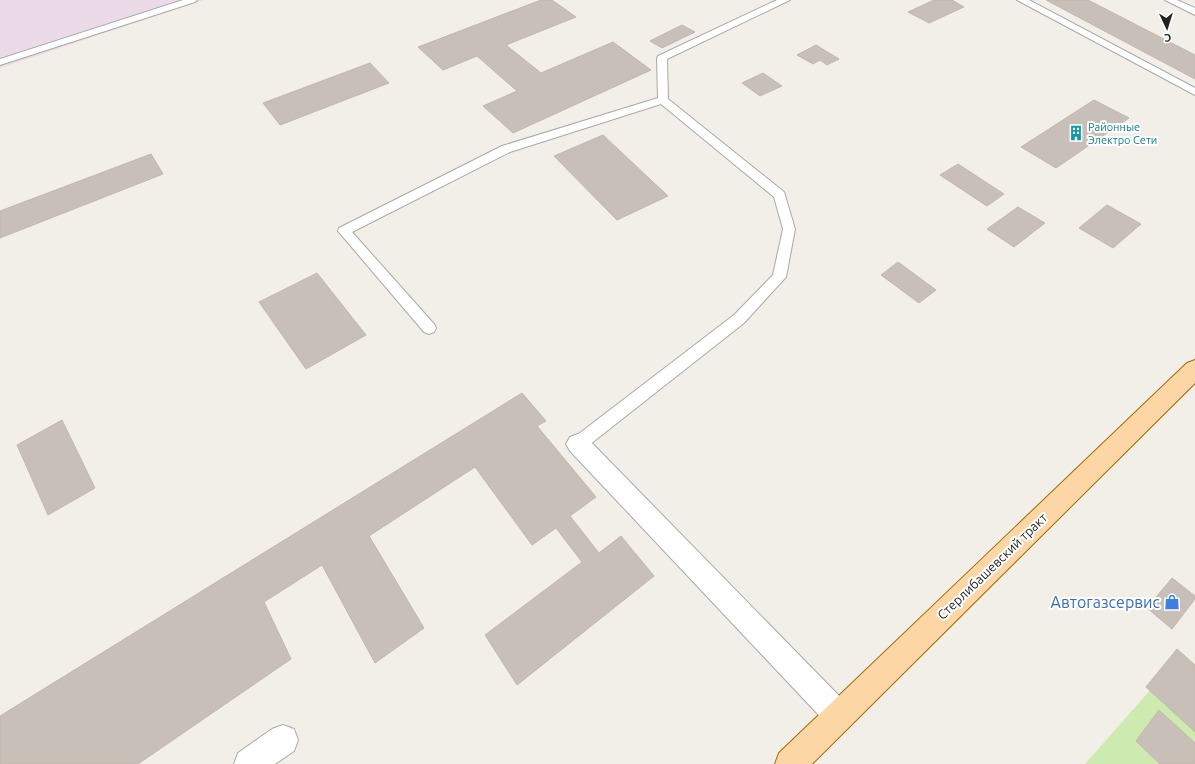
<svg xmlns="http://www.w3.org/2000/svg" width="1195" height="764" font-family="Ubuntu,sans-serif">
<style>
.industrial{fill:#ebdbe8}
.grass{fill:#cdebb0}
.building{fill:#c7bfb8;stroke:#c4b6ab}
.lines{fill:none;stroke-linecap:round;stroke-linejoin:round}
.service-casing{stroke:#a9a9a9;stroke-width:2}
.minor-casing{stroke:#a9a9a9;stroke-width:2}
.primary-casing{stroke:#a06b00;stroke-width:2}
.service{fill:#fff;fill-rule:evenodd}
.minor{fill:#fff;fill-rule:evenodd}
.primary{fill:#fcd6a4;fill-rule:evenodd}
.labels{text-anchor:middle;stroke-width:4;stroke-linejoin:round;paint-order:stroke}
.far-culture-label{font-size:11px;fill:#0d838f;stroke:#fff;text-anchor:start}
.street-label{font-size:13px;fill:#222;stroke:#fff}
.near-shop-label{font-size:16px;fill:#366cbe;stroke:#fff;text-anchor:end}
</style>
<rect width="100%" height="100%" fill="#f2efe9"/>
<path class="industrial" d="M0 0H204L0 68Z"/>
<path class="grass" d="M1175 662 1195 681V764H1085Z"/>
<path class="building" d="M541 0H552L576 17 506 45 541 73 613 42 651 70 513 133 483 106 517 91 477 56 443 70 418 47Z
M934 0H952L964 7 929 23 908 12Z
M1046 0H1088L1195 55V79Z
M682 25 695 32 662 48 650 41Z
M816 45 839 59 827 65 820 60 813 64 797 55Z
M370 63 389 83 280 125 263 103Z
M763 73 782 86 760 96 742 83Z
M1094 100 1129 118 1056 168 1021 147Z
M603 135 668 196 617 220 554 156Z
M151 154 163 174 0 238V211Z
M958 164 1004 194 987 206 940 175Z
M1107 205 1141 224 1113 248 1079 228Z
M1018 207 1045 223 1014 247 987 229Z
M898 262 936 290 919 303 881 275Z
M317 273 366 335 306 369 259 302Z
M522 393 546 421 537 426 596 497 570 516 599 553 621 536 654 576 517 685 485 635 582 562 556 528 532 545 475 467 369 536 424 628 375 663 322 565 264 602 291 659 138 764H0V716Z
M62 420 95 488 48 515 17 445Z
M1172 578 1195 596V599L1172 629 1147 608Z
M1177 649 1195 665V732L1146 687Z
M1159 710 1195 743V764H1160L1136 741Z"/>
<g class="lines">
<defs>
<path id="service" d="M183 0H197L195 2 0 65V59Z
M777 0H790L667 59 668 99 784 192 795 229 786 277 744 323 584 449 578 451 572 449 570 444 572 439 734 315 773 275 783 229 774 197 661 104 510 152 352 232 434 324 436 328 434 332 429 334 424 332 338 231 339 228 502 146 658 98 657 58 658 56Z
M1017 0H1029L1195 88V95Z
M1165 0H1177L1195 8V15Z"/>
<path id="minor" d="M578 434 586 437 849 706 854 716 849 726 839 731 829 726 570 451 566 444 570 437Z
M283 725 294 729 298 740 294 751 275 764H234L238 753 272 729Z"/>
<path id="primary" d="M1195 360V383L812 764H775L779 753 1187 363Z"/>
</defs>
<use href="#service" class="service-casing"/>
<use href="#minor" class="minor-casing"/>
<use href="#primary" class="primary-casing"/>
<use href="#service" class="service"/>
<use href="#minor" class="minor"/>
<use href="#primary" class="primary"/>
</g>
<defs>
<symbol id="building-bare" viewBox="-9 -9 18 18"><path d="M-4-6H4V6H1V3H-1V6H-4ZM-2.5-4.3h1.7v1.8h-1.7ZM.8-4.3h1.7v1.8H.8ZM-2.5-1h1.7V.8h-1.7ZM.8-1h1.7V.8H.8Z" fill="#0f9aa8" stroke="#fff" stroke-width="2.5" paint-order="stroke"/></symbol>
<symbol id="shop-bare" viewBox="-9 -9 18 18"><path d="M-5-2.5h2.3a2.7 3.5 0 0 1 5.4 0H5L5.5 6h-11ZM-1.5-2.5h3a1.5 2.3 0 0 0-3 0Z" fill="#3f7fe0" stroke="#fff" stroke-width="2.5" paint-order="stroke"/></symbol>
</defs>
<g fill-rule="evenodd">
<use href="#building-bare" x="1065" y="122" width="22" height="22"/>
<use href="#shop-bare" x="1161" y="591" width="22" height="22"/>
</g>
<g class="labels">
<g class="far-culture-label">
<text x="1088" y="131">Районные<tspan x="1088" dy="13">Электро Сети</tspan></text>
</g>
<g class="street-label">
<text transform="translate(992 566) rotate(-44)" y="5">Стерлибашевский тракт</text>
</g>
<g class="near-shop-label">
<text x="1160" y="608">Автогазсервис</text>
</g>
</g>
<g transform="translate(1167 28) rotate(176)" stroke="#ffffff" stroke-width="3" paint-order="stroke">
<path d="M0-3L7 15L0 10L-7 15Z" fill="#222222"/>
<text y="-6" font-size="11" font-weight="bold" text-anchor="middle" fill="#222222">С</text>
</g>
</svg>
